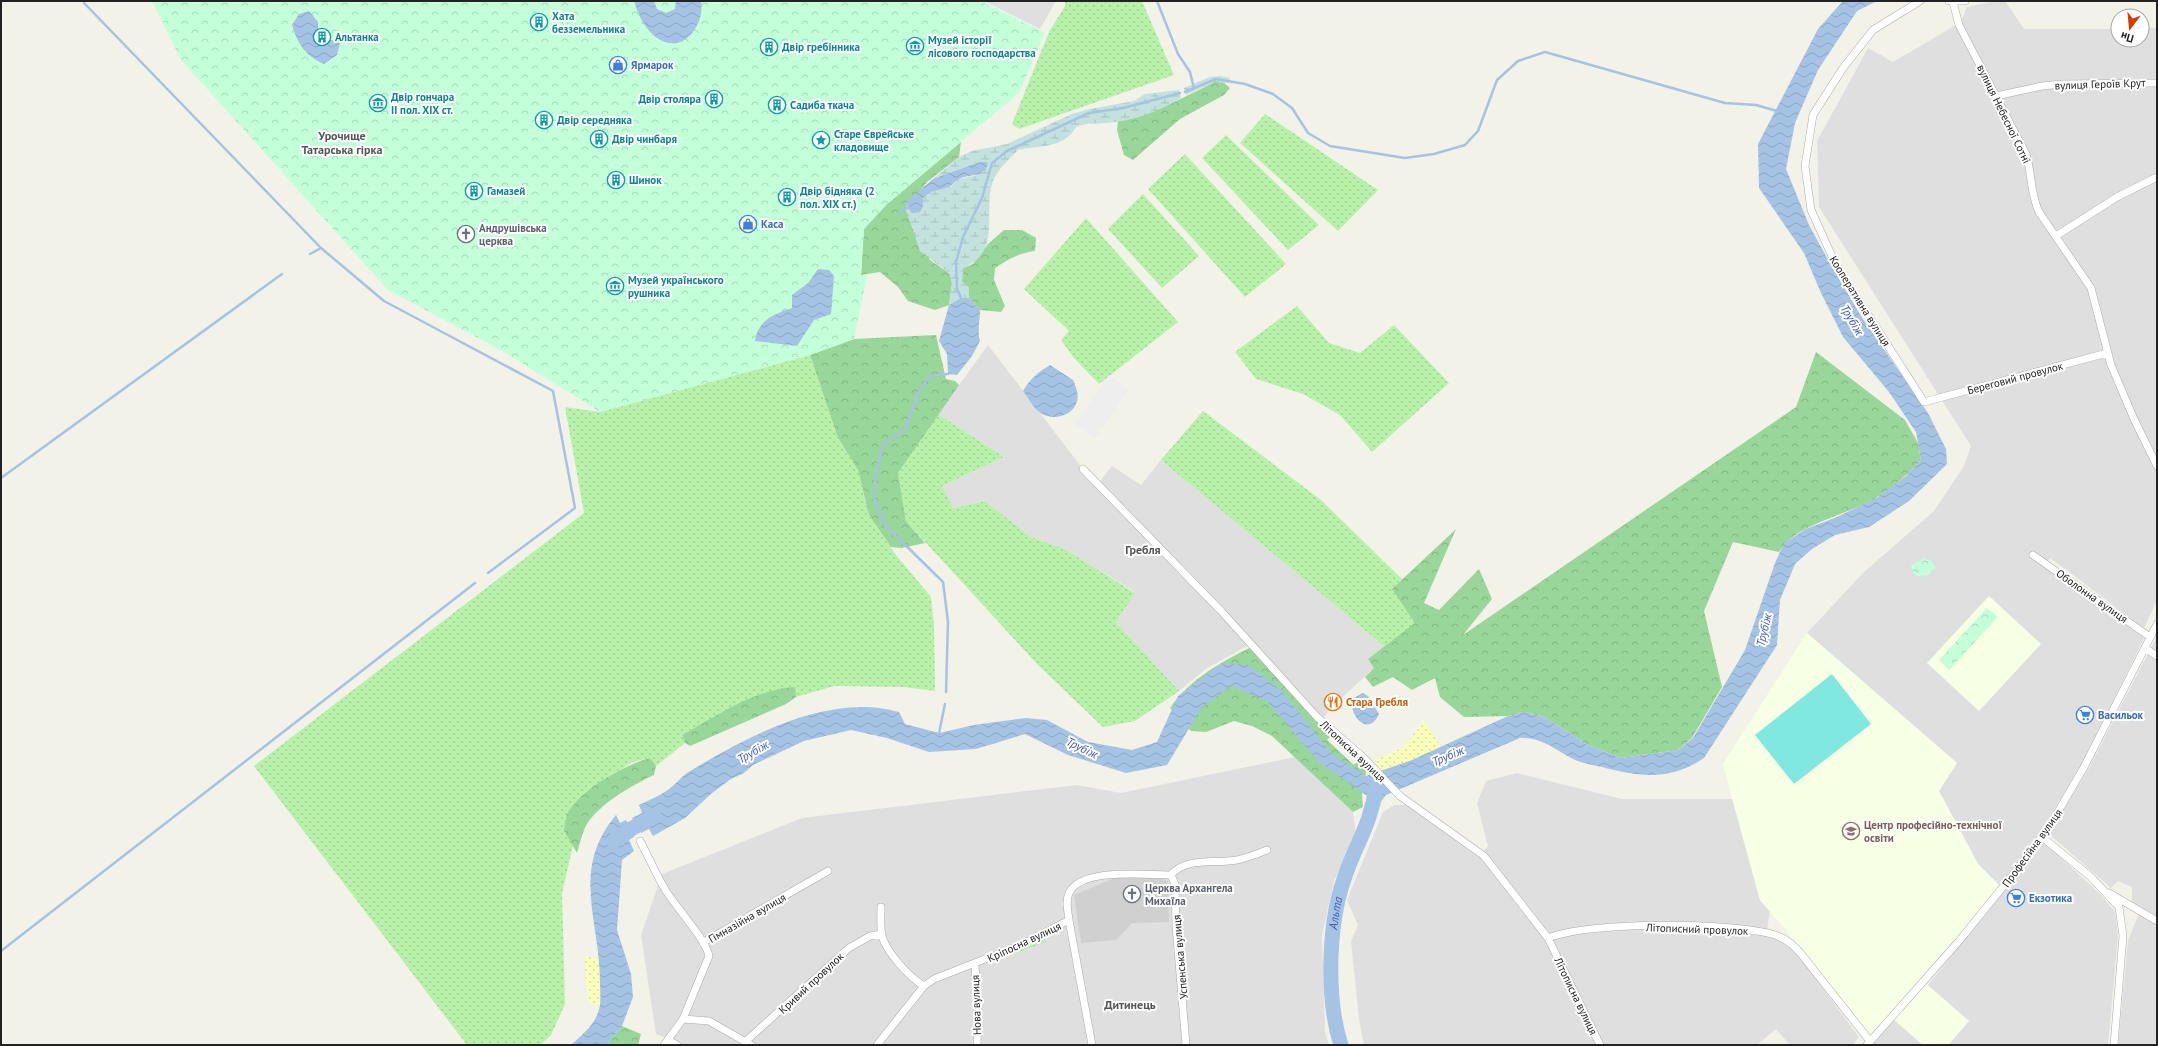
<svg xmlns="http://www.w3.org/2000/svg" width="2158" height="1046" font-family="'PT Sans',sans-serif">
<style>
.residential{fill:#e0dfdf}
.education{fill:#f7ffe5}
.religious{fill:#d0d0d0}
.grass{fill:url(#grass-dots)}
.forest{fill:url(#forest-crowns)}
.wetland{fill:url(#wetland-marsh)}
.sand{fill:url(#sand-dots)}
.park{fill:url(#park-crowns)}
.pitch{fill:#80e8de}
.parking{fill:#eee}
.water{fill:url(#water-waves)}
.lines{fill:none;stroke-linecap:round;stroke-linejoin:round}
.stream{stroke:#a5c3e4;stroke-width:2.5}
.river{stroke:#a5c3e4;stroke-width:15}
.minor-casing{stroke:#a9a9a9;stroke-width:8}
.minor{stroke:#fff;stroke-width:7}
.labels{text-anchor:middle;stroke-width:4;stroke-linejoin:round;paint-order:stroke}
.culture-label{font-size:11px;font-weight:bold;fill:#0d838f;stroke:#fff;text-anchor:start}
.shop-label{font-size:11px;font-weight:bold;fill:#366cbe;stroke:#fff;text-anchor:start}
.street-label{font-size:11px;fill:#222;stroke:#fff}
.worship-label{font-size:11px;font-weight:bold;fill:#5b616d;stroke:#fff;text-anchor:start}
.food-label{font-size:11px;font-weight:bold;fill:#c56008;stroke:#fff;text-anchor:start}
.education-label{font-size:11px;font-weight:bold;fill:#785e54;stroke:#fff;text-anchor:start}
.neighbourhood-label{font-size:12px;font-weight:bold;fill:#555;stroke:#fff}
.water-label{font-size:12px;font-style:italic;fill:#435dbd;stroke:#fff}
</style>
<defs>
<pattern id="grass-dots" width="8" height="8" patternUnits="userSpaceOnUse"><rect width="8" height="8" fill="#b8f1aa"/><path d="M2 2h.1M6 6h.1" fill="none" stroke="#9ece92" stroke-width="1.8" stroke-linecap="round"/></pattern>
<pattern id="forest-crowns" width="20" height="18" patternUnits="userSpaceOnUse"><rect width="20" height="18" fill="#99d699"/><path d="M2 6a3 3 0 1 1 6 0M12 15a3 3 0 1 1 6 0" fill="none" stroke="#84b784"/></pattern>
<pattern id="wetland-marsh" width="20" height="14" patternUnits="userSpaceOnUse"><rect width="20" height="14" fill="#c3e2dd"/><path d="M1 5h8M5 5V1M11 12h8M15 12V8" fill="none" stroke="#a7c2bd"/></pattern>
<pattern id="sand-dots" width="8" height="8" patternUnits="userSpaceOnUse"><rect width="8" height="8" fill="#f9ffba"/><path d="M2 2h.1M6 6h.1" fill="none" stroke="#d5daa0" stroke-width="1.8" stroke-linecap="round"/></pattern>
<pattern id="park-crowns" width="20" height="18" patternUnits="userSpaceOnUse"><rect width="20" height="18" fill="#c3ffd9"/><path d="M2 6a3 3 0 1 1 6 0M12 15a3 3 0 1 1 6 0" fill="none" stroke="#a7daba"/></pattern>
<pattern id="water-waves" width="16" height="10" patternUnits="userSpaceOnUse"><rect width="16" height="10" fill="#a5c3e4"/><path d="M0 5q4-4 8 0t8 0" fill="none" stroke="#8ea7c3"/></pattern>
</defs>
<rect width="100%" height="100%" fill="#f3f2e8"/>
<path class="residential" d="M984 1H1056L1040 29Z
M1996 1H2005L2024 29H2118V40H2142V28H2157V600L2144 628 2050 558 2044 567 2144 638 2088 752 2042 830 2001 887 1978 864 1939 791 1957 763 1807 633 1863 573 1934 511 1964 466 1971 446 1819 207 1817 141 1868 48 1893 62 1961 22 1967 7Z
M988 345 1083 469 1098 484 1112 466 1141 485 1161 460 1385 647 1368 659 1374 668 1330 709 1321 721 1251 644 1207 668 1179 691 1116 622 1135 592 1065 549 1031 537 985 501 953 508 942 486 1004 457 938 414Z
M2157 636V1045H2118L2128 941 2137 918 2143 909 2132 902V887L2118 881 2111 888 2049 834 2089 768Z
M1295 757 1353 812 1356 835 1334 881 1322 935 1325 1033 1329 1045H664L668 1039 656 1034 641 935 662 874 802 818 1077 785 1121 793Z
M1517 773 1622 799H1732L1760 900 1770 911 1766 936 1783 942 1801 959 1859 1037 1852 1045H1790L1776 1029 1757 1045H1364L1359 1019 1351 941 1358 925 1347 900 1383 812 1395 805H1407L1478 857 1488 846 1477 803 1486 781Z
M2043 841 2100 894 2115 912 2118 935 2108 1045H1948L1969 1021 1928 985Z
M1894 1020 1923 1045H1871Z"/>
<path class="education" d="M1989 596 2041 644 1979 711 1927 663Z
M1807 633 1957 763 1939 791 1978 864 2001 887 1920 979 1969 1021 1948 1045H1923L1889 1015 1870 1036 1780 923 1760 900 1723 764Z"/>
<path class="religious" d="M1117 877H1162L1168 882 1169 922 1132 923 1116 940 1081 943 1074 895Z"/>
<path class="grass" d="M1065 1H1142L1174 75 1019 129 1012 124 1049 32 1065 6Z
M1265 114 1378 190 1338 231 1240 143Z
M1226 135 1319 225 1288 250 1202 158Z
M1185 154 1286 264 1245 297 1148 189Z
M1143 194 1199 256 1162 288 1108 229Z
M1086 218 1178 322 1099 384 1074 358 1061 340 1069 331 1024 289Z
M1297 306 1329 343 1360 353 1394 325 1449 383 1372 452 1340 415 1303 394 1256 379 1235 352Z
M810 355 838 438 858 470 869 515 896 555 931 597 934 625 935 691 903 687 834 686 796 697 794 687 738 704 682 735 685 743 656 766 650 758 633 762 609 776 579 799 564 831 573 846 562 893 565 1004 551 1035 540 1045H467L254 766 584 513 565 407 600 412Z
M1203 411 1321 500 1402 579 1392 589 1416 623 1385 647 1161 460Z
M938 414 1004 457 942 486 953 508 985 501 1031 537 1065 549 1135 593 1116 622 1179 691 1135 721 1103 727 1038 665 906 521 898 473Z
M1045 939 1046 942 1019 952 1017 950Z"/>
<path class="forest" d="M1214 82H1223L1230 88 1224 95 1180 119 1133 160 1124 155 1117 130 1118 121C1152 114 1184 98 1214 82Z
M961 142 959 157 927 182 906 210 930 260 950 274 952 283 949 305 935 310 908 301 898 287 880 272 861 275 864 229 886 205Z
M1004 230H1022L1036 238 1035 251C1019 253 1008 259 995 268L994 280 1005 306 1001 312 980 310 969 298V288L962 282 963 268 973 264 988 244Z
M936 335 946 379 955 381 959 385 898 473 906 521 925 543 902 548 891 547 869 515 858 470 838 438 810 355 854 339Z
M1816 352 1905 420 1918 443 1921 460C1908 474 1895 486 1879 496 1852 514 1794 524 1779 552L1733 542 1704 611 1722 687 1692 738 1678 750 1621 758 1588 745 1544 717 1525 712 1508 716 1464 717 1440 697 1435 678 1412 690 1393 677 1373 687 1365 677 1374 668 1368 659 1415 623 1392 589 1456 529 1424 603 1439 610 1479 569 1492 599 1463 635 1796 407Z
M1251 647 1332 735 1327 740 1354 765 1359 760 1367 767 1362 795 1363 807 1353 812 1272 736 1252 726 1234 721 1206 732 1191 731 1170 708C1191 678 1220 663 1251 647Z
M795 687 796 697 786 704 690 746 685 743 682 735C717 716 754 689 795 687Z
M650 758 656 766 654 775C634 784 599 804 587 824 582 832 580 844 577 853L564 831C565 826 565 820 567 815 579 790 624 765 650 758Z
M622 1026 641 1034 638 1045H607Z"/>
<path class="wetland" d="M1220 76 1230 78 1229 83 1214 82 1186 95 1184 88 1210 77Z
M1179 90 1181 98C1158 112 1133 121 1106 123 1094 124 1088 122 1076 127 1064 149 1039 145 1018 150 1010 158 997 170 993 181 982 214 1003 251 963 268L962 282 969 288V298H961L949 305 952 283 950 274 920 251 906 210 907 201 908 208 923 206V198L932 190 950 187 958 179 978 175 979 162 933 179 959 157 972 151 1007 144 1072 114 1090 109 1134 101 1145 94Z"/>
<path class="sand" d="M1424 720 1441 747C1430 752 1386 774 1376 770 1375 770 1372 767 1371 766L1378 759 1404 747Z
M585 956 600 959V1006L590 1003 586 984Z"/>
<path class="park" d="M152 1H981L1045 33 1019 93 886 205 864 229 861 275 867 276 854 339 810 355 600 412 506 353 388 290 181 60Z
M1924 559 1931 561 1936 568 1928 575 1917 576 1913 573 1911 565Z
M1987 608 1998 617 1949 670 1939 660Z"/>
<path class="pitch" d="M1832 674 1871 724 1794 784 1755 735Z"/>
<path class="parking" d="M1109 375 1129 389 1095 438 1075 424Z"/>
<path class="water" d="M634 1H654L657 9 666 13 675 9 676 1H701C705 20 688 50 665 42 647 35 639 17 634 1Z
M1843 1H1877L1857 11 1818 70 1795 123 1786 169 1809 225 1832 267 1861 316 1928 413 1946 449 1947 464 1909 501 1869 527 1835 535 1812 549 1795 564 1780 600 1777 645 1704 758C1670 781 1640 777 1602 767 1593 765 1581 763 1573 759 1553 749 1544 738 1520 738L1386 795 1376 808 1371 805 1370 798 1318 761 1267 701 1231 686 1202 707 1167 765 1126 773 1068 755 1025 734 976 749 929 752 887 738 851 730 804 741 753 765 744 773 731 779 712 793 685 818 653 836 649 829 641 833 632 818 642 813 639 805C649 800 660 796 669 789 675 785 680 778 687 773 746 737 828 692 899 712L905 724 939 733 974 725 1026 718 1047 720 1088 742 1132 750 1157 742 1178 696 1222 663 1249 665 1282 691 1332 754 1366 776 1412 760 1508 716 1525 712 1544 717 1588 745 1621 758 1678 750 1693 738 1745 650 1775 563 1784 543 1806 529 1837 517 1878 497 1906 476 1921 460 1916 432 1889 392 1843 337 1821 293 1804 253 1759 188 1758 144 1818 29Z
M309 11 318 22V38L320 40H335L340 43 337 55 324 64C306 57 297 43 292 25L299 14Z
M979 162H986L988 164C983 179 970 173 959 179 955 181 952 185 949 187 936 191 934 189 923 198V206L920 212 912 213 908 208 907 201 933 179Z
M818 269 829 270 834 276 831 314 814 320 797 346 755 341C758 320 774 314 792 308V295L808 283Z
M961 298H969L980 310C980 321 977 330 980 341L972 356 957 375 948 374 947 354 939 341 949 305Z
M1050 365 1073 380C1076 387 1080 396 1076 404 1070 418 1049 421 1038 411 1032 406 1028 397 1023 391 1030 379 1038 372 1050 365Z
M1363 693 1368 696 1379 714C1369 737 1349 717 1352 699Z
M616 815 620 823 626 820 634 837 629 840 634 851 622 860 617 930 631 974 633 997 622 1026 607 1045H571C581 1036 592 1027 597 1015 602 1005 600 993 600 982 600 920 570 870 616 815Z"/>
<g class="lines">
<path class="stream" d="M1157 1 1178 54 1190 72 1194 88
M84 3 321 248 310 254
M1185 92 1216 79 1245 84 1273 94 1292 108 1308 133 1330 146 1405 158 1434 154 1465 145 1478 131 1497 80 1518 61 1545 52 1725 103 1756 105 1777 111
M898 213 909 207
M321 248 384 301 553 391 575 508 488 573
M961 298 957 289 956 262 963 237 982 198 992 163 1007 151 1089 113 1123 108 1180 93
M1 478 282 274
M946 692 948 622 943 582 885 525 874 499 876 474 883 445 905 430 919 391 929 376 948 374
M939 733 945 704
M1 951 475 583"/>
<g class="river">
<path d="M614 841 617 837 654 816"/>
<path id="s1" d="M1341 1045C1326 999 1328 925 1344 879 1355 845 1371 825 1376 787"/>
</g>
<defs>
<path id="minor" d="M1920 1 1873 30 1843 68 1813 115 1805 166 1811 210 1836 265 1924 402 2107 353
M1949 1H1965
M1953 2 1959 25 2026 154C2032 173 2030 193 2039 212L2091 288 2111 365 2134 419 2157 466
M1996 96 2042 86 2063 84 2157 83
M2056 236 2117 197 2157 177
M1083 469 1222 612 1317 717 1364 758 1400 796 1484 856 1548 938 1600 1045
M2033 555 2150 637
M2145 648 2157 656
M2042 837 2091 877 2119 907 2123 936 2114 1045
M640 841C649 857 656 875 666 891 676 907 706 940 709 956L683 1019 664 1045
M2109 893 2157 921
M881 907C881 916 880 927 882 936 887 953 909 977 924 986
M1548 938C1591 921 1730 922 1775 935 1787 939 1795 946 1802 955L1870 1041
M704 942 828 871
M975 964 978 1016 977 1045
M683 1019 709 1021 751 1045
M668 1040 677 1045
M746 1041 849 948 870 936 882 934
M877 1045 924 986 934 979 1023 944 1069 920
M1092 1045 1069 920C1068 911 1065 902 1069 893 1081 867 1147 875 1171 875
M1186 1045 1176 926 1175 884 1171 875C1184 857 1216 864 1237 860 1247 858 1257 854 1267 850
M1867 1045 1959 941 2019 867 2049 827 2083 769 2157 624"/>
</defs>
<use href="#minor" class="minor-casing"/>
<use href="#minor" class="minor"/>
</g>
<defs>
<symbol id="building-ring" viewBox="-11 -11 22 22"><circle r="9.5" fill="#fff" stroke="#0f9aa8" stroke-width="1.5"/><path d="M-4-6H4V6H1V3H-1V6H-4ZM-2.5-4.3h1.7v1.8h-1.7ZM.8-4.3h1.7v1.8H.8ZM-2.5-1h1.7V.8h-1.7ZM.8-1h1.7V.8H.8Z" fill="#0f9aa8"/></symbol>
<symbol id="museum-ring" viewBox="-11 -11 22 22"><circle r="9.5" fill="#fff" stroke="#0f9aa8" stroke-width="1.5"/><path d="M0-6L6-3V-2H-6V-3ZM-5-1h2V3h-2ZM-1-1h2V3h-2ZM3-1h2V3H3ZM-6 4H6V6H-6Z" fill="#0f9aa8"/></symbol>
<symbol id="shop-ring" viewBox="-11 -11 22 22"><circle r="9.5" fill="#fff" stroke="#3f7fe0" stroke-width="1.5"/><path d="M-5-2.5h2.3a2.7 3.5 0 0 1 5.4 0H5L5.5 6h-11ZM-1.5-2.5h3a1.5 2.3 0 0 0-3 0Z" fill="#3f7fe0"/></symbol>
<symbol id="sight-ring" viewBox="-11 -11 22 22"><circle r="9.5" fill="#fff" stroke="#0f9aa8" stroke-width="1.5"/><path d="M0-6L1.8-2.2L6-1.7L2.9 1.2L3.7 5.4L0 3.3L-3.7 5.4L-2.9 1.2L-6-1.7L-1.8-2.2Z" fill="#0f9aa8"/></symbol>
<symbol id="church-ring" viewBox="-11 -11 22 22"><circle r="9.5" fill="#fff" stroke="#6b7280" stroke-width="1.5"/><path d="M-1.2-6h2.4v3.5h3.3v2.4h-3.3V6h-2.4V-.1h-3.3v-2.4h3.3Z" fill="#6b7280"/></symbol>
<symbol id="restaurant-ring" viewBox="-11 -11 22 22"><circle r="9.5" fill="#fff" stroke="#e8710a" stroke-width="1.5"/><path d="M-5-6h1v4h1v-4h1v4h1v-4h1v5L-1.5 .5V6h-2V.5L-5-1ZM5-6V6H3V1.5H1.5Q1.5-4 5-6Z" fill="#e8710a"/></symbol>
<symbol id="supermarket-ring" viewBox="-11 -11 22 22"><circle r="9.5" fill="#fff" stroke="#3f7fe0" stroke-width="1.5"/><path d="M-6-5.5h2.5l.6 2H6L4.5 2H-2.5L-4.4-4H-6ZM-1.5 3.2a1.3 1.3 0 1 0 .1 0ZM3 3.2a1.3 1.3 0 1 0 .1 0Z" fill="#3f7fe0"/></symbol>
<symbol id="university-ring" viewBox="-11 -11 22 22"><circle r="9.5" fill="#fff" stroke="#8d6e63" stroke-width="1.5"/><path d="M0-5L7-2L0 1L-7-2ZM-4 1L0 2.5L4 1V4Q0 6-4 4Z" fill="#8d6e63"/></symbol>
</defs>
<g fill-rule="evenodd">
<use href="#building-ring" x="529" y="12" width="20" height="20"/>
<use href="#building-ring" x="312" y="27" width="20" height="20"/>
<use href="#museum-ring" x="905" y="36" width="20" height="20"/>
<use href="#building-ring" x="759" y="37" width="20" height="20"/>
<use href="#shop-ring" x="608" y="55" width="20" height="20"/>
<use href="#building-ring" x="704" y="89" width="20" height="20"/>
<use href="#museum-ring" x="368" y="93" width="20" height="20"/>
<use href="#building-ring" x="767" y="95" width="20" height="20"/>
<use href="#building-ring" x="534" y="110" width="20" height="20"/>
<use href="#building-ring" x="589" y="129" width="20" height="20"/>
<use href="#sight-ring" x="811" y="130" width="20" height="20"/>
<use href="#building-ring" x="606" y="170" width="20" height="20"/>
<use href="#building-ring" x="464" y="181" width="20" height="20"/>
<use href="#building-ring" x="777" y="187" width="20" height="20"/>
<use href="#shop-ring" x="738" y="214" width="20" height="20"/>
<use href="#church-ring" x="456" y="224" width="20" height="20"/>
<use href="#museum-ring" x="605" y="276" width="20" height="20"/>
<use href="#restaurant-ring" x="1323" y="692" width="20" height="20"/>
<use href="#supermarket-ring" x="2075" y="705" width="20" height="20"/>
<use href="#university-ring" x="1841" y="821" width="20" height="20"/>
<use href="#church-ring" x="1122" y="884" width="20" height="20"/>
<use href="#supermarket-ring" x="2006" y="888" width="20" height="20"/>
</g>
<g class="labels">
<g class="culture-label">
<text x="552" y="20">Хата<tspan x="552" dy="13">безземельника</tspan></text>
<text x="335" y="41">Альтанка</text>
<text x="928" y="44">Музей історії<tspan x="928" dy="13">лісового господарства</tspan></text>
<text x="782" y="51">Двір гребінника</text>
<text x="391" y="101">Двір гончара<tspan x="391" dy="13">II пол. XIX ст.</tspan></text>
<text x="701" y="103" text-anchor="end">Двір столяра</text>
<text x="790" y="109">Садиба ткача</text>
<text x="557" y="124">Двір середняка</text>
<text x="834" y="138">Старе Єврейське<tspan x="834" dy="13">кладовище</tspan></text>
<text x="612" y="143">Двір чинбаря</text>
<text x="629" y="184">Шинок</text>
<text x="487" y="195">Гамазей</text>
<text x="800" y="195">Двір бідняка (2<tspan x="800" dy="13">пол. XIX ст.)</tspan></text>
<text x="628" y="284">Музей українського<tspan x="628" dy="13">рушника</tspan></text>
</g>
<g class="shop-label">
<text x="631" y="69">Ярмарок</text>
<text x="761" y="228">Каса</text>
<text x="2098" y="719">Васильок</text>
<text x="2029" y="902">Екзотика</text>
</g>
<g class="street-label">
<text transform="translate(2100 84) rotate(-2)" y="4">вулиця Героїв Крут</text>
<text transform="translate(2004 114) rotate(64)" y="4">вулиця Небесної Сотні</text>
<text transform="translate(1860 301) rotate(58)" y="4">Кооперативна вулиця</text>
<text transform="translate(2015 378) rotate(-15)" y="4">Береговий провулок</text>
<text transform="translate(2092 596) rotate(35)" y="4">Оболонна вулиця</text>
<text transform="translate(1353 751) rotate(43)" y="4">Літописна вулиця</text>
<text transform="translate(2032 848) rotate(-54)" y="4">Професійна вулиця</text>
<text transform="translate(747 918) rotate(-30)" y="4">Гімназійна вулиця</text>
<text transform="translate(1697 929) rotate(2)" y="4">Літописний провулок</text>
<text transform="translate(1024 942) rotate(-25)" y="4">Кріпосна вулиця</text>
<text transform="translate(1180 957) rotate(-95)" y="4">Успенська вулиця</text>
<text transform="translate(811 983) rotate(-43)" y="4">Кривий провулок</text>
<text transform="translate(1576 996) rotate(64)" y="4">Літописна вулиця</text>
<text transform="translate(976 1005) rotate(-92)" y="4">Нова вулиця</text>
</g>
<g class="worship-label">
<text x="479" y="232">Андрушівська<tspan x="479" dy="13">церква</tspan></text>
<text x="1145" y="892">Церква Архангела<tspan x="1145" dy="13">Михаїла</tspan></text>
</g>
<g class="food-label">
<text x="1346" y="706">Стара Гребля</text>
</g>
<g class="education-label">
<text x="1864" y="829">Центр професійно-технічної<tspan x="1864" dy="13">освіти</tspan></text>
</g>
<g class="neighbourhood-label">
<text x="342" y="140">Урочище<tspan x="342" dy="14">Татарська гірка</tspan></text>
<text x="1143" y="554">Гребля</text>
<text x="1130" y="1009">Дитинець</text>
</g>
<g class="water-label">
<text transform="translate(1852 320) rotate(59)" y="4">Трубіж</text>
<text transform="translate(1764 630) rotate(-77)" y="4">Трубіж</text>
<text transform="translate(1082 748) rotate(26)" y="4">Трубіж</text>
<text transform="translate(753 752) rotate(-30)" y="4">Трубіж</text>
<text transform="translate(1448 756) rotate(-23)" y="4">Трубіж</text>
<text dy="4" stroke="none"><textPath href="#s1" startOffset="133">Альта</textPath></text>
</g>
</g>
<rect width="2158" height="1046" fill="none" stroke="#222222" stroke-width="4"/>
<g transform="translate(2130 28) rotate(196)"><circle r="19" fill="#ffffff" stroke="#a7a7a7"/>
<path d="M0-3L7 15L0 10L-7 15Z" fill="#d43d00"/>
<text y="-6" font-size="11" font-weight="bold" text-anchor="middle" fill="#222222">Пн</text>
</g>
</svg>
